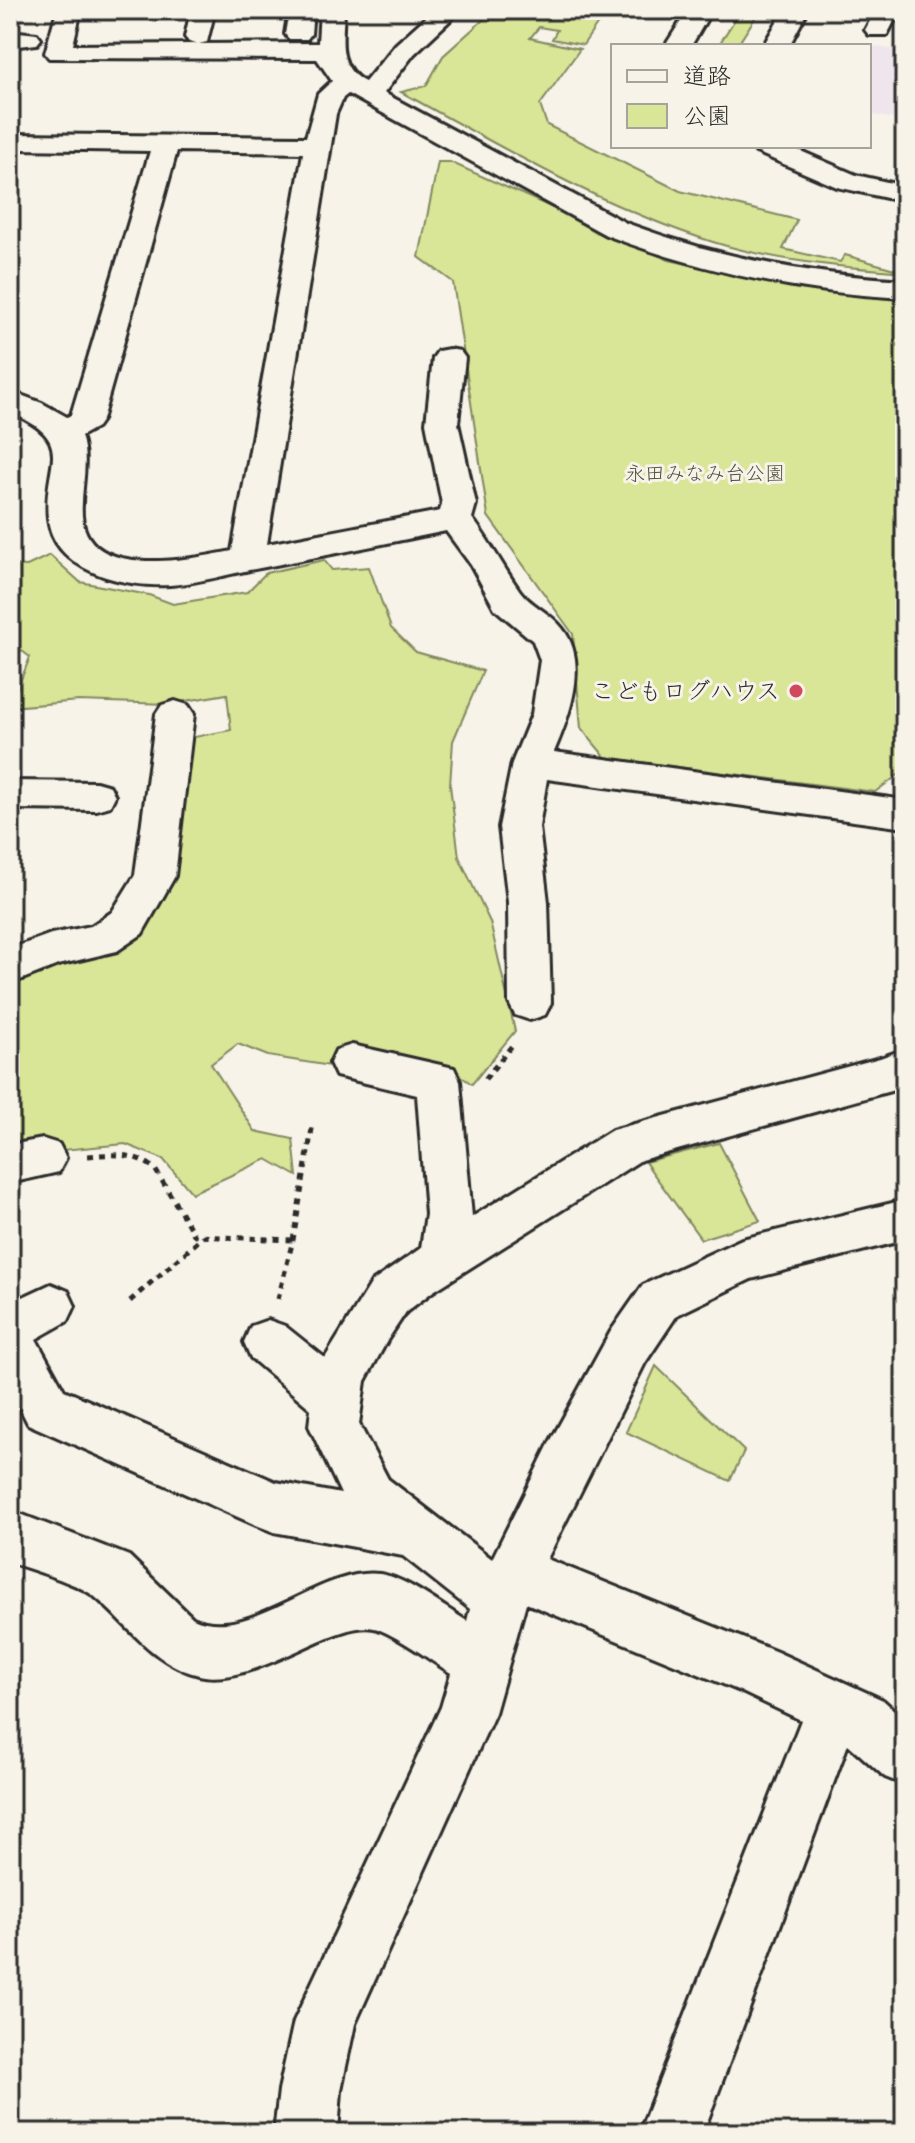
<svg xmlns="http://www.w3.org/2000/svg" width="915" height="2143" font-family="'Shantell Sans','Klee One',sans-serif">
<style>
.built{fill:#efe6ed}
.green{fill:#d9e597;stroke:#828861;stroke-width:2}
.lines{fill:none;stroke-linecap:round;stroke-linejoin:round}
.minor-casing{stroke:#2b2b2b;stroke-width:6}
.path{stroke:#2b2b2b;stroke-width:5;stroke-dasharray:6 6;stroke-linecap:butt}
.minor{fill:#f7f3e8;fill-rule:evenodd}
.poi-dot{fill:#d1495b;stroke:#f7f3e8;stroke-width:3}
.labels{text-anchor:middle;stroke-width:6;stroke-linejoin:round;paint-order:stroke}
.far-park-label{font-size:20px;fill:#4e5041;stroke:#f7f3e8}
.poi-label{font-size:24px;fill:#2b2b2b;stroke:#f7f3e8;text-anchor:end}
</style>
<rect width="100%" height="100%" fill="#f7f3e8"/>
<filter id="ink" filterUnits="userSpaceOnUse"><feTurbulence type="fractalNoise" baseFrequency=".0125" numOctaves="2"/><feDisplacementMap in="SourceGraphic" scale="16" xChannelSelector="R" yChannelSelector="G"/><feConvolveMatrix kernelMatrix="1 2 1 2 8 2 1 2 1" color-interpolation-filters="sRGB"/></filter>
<g filter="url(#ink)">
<path class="built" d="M847 41 905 52V121L869 114V46H844Z"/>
<path class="green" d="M494 10H607L583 45 552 39 557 30 539 27 530 38 580 49 540 105 547 125 680 191 797 220 783 249 840 262 845 255 905 272C841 267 774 261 713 242 602 207 502 147 401 92L426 86 443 56Z
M741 10H760L737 46H718Z
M438 162H450L669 260 804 289 905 301V770L875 792 606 758 581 728 573 634 488 516 453 282 419 257Z
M50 555 80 582 149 595 173 604 247 592 266 573 324 560 332 570 369 567 391 628 416 652 483 671 453 741 450 785 459 857 490 922 515 1031 472 1084 450 1069 436 1073 340 1046 330 1066 268 1056 238 1044 211 1064 255 1131 293 1139 297 1176 267 1159 192 1193 163 1159 125 1144 10 1155V976L135 933 184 739 231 730 227 694 168 704 79 701 10 707 30 657 10 642V565L27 566Z
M719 1143 760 1221 701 1239 645 1162Z
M656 1366 744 1451 730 1481 626 1432Z"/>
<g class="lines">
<defs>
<path id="minor" d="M57 10H81L73 45 197 44 189 42 185 37 191 10H215L207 42 199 44 318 43 320 10H344C343 38 336 67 365 82L396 44 434 10H461L414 54 384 93 626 223C717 257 808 275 905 280V298C801 293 703 272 606 235L348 94 343 98 336 114 267 544 440 511 442 504 426 423 433 358 438 351 449 349 460 351 465 358 458 423 476 504 472 518C490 542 503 567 520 591 531 606 551 613 562 628 590 662 569 717 554 752L905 800V828L547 779 539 827 548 902 551 1003 545 1015 530 1020 515 1015 509 1003 508 902 499 827 512 763 532 714 540 660 533 641 495 609 471 565 446 531C384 544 322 556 260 568 231 573 200 583 170 585 125 588 53 571 48 518 42 462 80 443 10 412V391L42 403 67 417 71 415 150 151 16 149 10 148V134L306 137 318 94 332 81 317 59 49 58 45 53ZM177 151 303 153 232 551C191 559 87 581 82 516 80 489 90 462 81 436L97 427 102 420Z
M289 10H313L311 34 307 39H289L285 34Z
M688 10H712L691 46H665Z
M784 10H808L789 46H763Z
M876 10H900L887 35H869L865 30Z
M10 31 37 34 41 39 37 44 10 47Z
M752 146H789L856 175 905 186V202L837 187 756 152Z
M175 701 188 705 194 714 175 876 142 934 117 951 58 965 10 984V949L51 934 91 926 112 912 135 875 156 714 162 705Z
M10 781 96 782 110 786 115 796 110 806 96 810 10 809Z
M352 1045 454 1068 460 1081 472 1217 612 1130 880 1058 905 1049V1087L641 1160 432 1292 406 1312 388 1339 365 1381 359 1424 388 1479 492 1559 550 1442 611 1331 643 1285 742 1239 905 1200V1240L751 1279 677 1315 645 1363 547 1559 777 1652 883 1700 905 1720V1785L885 1777 848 1744 703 2133H639L801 1720 740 1691 526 1603 495 1713 355 2024 341 2090 338 2133H274L279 2090 294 2021 441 1707 451 1673C428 1659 403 1639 378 1629 338 1615 255 1689 199 1675 152 1664 129 1625 94 1596 78 1583 31 1570 10 1562V1510L129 1556 193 1618C250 1644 320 1566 380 1574 405 1577 445 1608 467 1621L470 1609 403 1556 274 1532 256 1525 28 1424 10 1388V1303L51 1284 68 1291 75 1306 68 1321 36 1339 64 1390 276 1482 341 1494 309 1426 311 1409 251 1358 244 1342 251 1326 268 1320 285 1326 325 1358 372 1282 421 1248 426 1214 417 1095 336 1076 330 1063 336 1050Z
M43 1139 59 1144 66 1158 59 1172 10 1183V1145Z"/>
</defs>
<use href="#minor" class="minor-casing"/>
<path class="path" d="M485 1079 514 1043
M88 1156C112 1154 135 1152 155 1169L195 1236 293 1240
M278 1299 293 1240 313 1123
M130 1301 203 1237"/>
<use href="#minor" class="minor"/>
</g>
</g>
<circle class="poi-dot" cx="796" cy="691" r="8"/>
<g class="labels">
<g class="far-park-label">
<text x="705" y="480">永田みなみ台公園</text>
</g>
<g class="poi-label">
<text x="780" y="699">こどもログハウス</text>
</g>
</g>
<rect width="915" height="2143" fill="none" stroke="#f7f3e8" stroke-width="40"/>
<rect x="20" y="20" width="875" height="2103" fill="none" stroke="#2b2b2b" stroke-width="3" filter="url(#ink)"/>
<rect x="611" y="44" width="260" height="104" fill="#f7f3e8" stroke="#a5a39c" stroke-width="2"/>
<rect x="627" y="70" width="40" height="12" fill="#f7f3e8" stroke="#a5a39c" stroke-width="2"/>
<text x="683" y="84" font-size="24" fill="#2b2b2b">道路</text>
<rect x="627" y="104" width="40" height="24" fill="#d9e597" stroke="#a5a39c" stroke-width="2"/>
<text x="683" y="124" font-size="24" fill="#2b2b2b">公園</text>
</svg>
